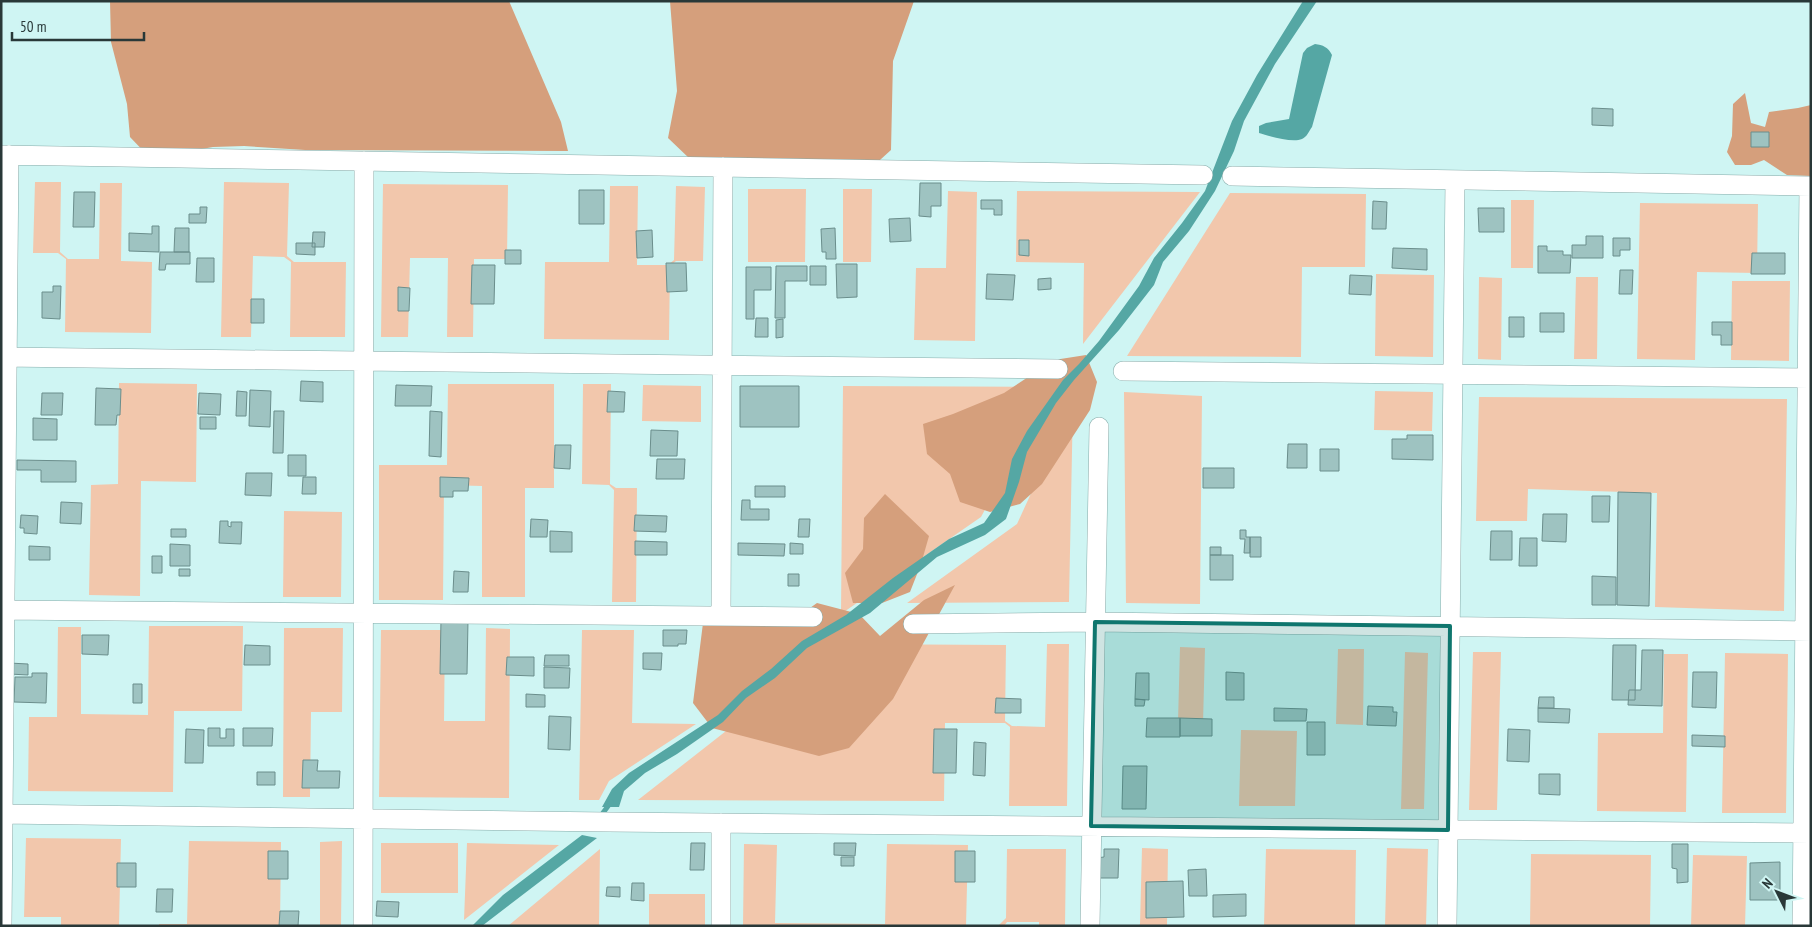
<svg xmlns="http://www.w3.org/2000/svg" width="1812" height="927" font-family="'PT Sans Narrow',sans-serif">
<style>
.green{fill:#f2c7ac}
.forest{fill:#d59f7c}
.water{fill:#55a7a4}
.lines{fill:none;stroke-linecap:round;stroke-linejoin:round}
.stream{stroke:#55a7a4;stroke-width:5}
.building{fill:#9ec3c1;stroke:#6b8e8c}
.street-casing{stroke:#87aba9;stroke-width:20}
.street{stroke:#fff;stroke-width:19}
.marked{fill:#0f766e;fill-opacity:0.2;stroke:#0f766e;stroke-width:4;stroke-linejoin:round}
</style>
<rect width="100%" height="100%" fill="#cff5f3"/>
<path class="green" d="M35 182H61L60 252 68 259H99L100 183H122L121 261 152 262 151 333 65 332 66 259 58 253H33Z
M224 182 289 183 287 256 294 262H346L345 337H290L291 262 284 257 253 256 251 337H221Z
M383 184 508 185 507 259H474L473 337H447L448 258H410L408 337H381Z
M610 186H638L637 265H668L674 260 676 186 705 187 703 261H676L670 266 669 340 544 339 545 262H609Z
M748 189H806L805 262H748Z
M843 189H872L871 262H843Z
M948 191 977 192 975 341 914 340 916 268H946Z
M1017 191 1200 192 1083 344 1084 263 1016 262Z
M1230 193 1366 194 1365 267H1302L1301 357 1127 356Z
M1511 200H1534L1533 268H1511Z
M1640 203 1758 204 1757 273 1697 272 1695 360 1637 359Z
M1376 274 1434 275 1433 357 1375 356Z
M1479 277 1502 278 1501 360 1478 359Z
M1576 277H1598L1597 359H1574Z
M1732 281H1790L1789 361 1731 360Z
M119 383 197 384 196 482 141 481 140 596 89 595 91 485 118 484Z
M448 384H554V488H525V597H482V486L444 485 443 600H379V465H447Z
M583 384H611L610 484 616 488H637L636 602H612L614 490 609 485 582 484Z
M643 385 701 386V422L642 421Z
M843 386 1051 387 981 517 841 614Z
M1375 391 1433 392 1432 431 1374 430Z
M1124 392 1202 396 1200 604 1126 603Z
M1479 397 1787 399 1784 611 1655 607 1657 493 1528 489 1527 521H1476Z
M1073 402 1069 602 907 603 1017 524Z
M284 511 342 512 341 597H283Z
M149 626H243L242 711H174L173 792 28 791 29 717H57L58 627H81V714L148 715Z
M284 628H343L342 712H311L310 797H283Z
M486 628 510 629 509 798 379 797 381 630H445L444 721H485Z
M582 630H634L632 723 696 724 609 781 599 800H579Z
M837 644 1006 645 1005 721 1012 726 1045 727 1047 644H1069L1067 806H1009L1010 727 1005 723H945L944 801 638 800Z
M1180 647 1205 648 1203 723 1178 722Z
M1338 649H1364L1363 725 1336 724Z
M1405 652 1428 653 1424 809H1401Z
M1473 652H1501L1497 810H1469Z
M1725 653 1788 654 1786 813H1722Z
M1664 654H1688L1686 812 1597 811 1598 733H1663Z
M1241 730 1297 731 1295 806H1239Z
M26 838 121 839 119 926H61V917H24Z
M189 841 281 842 280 926H159V924H187Z
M342 841 341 926H320V842Z
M381 843H458V893H381Z
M467 843 559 845 464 920Z
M744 844 777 845 775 923 885 924 887 844 968 845 966 926H743Z
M1142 848 1168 849 1167 925 1139 926 1140 924Z
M1387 848 1428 849 1426 926H1385Z
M600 849 599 926H508Z
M1007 849H1066L1065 926H1039V922H1007L1004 926H998L1006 918Z
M1266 849 1356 850 1355 926H1264Z
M1531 854 1651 855 1650 926H1530Z
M1693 855 1747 856 1745 926H1691Z
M649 894H705V926H649Z"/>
<path class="forest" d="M110 1H509L561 122 568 151 305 150 244 146 213 147 150 158 130 137 127 104 111 42Z
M670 1H914L893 61 891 150 870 169 690 159 668 138 677 91Z
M1745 93 1751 123 1765 127 1769 112 1798 108 1811 105V176L1787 175 1764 160 1751 165H1735L1727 152 1732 136 1733 104Z
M1086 355 1097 382 1090 410 1042 484 1020 504 990 512 960 502 950 474 927 454 923 424 953 414 1004 393 1054 360Z
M885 494 929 536 921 564 910 592 882 603H853L845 573 863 549 864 518Z
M955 585 893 699 849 748 819 756 712 728 693 703 703 623 786 625 817 603 859 614 880 636 924 600Z"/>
<path class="water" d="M1303 1H1317L1275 64 1244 121 1234 151 1215 191 1189 231 1163 262 1154 285 1119 330 1074 380 1056 403 1027 452 1019 482 1006 519 985 535 937 557 870 613 807 648 775 678 746 698 723 722 677 754 645 773 624 791 619 807H602L612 789 629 773 718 715 742 691 771 669 802 641 846 615 893 578 949 539 984 523 1005 493 1012 459 1027 431 1063 380 1079 364 1099 341 1139 286 1154 258 1182 223 1205 191 1232 121 1257 75Z
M1315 44C1323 45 1328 47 1332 55L1312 127C1309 131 1307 137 1302 139 1292 143 1269 136 1259 133V126L1266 123 1289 119 1303 53 1307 48Z
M582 835 597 838 482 926H472L503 895Z"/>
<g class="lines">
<path class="stream" d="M600 817 611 802"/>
</g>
<path class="building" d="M1592 108 1613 109V126L1592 125Z
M1751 132H1769V147H1751Z
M920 183H941V206H931V217L919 216Z
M579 190H604V224H579Z
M74 192H95L94 227H73Z
M981 200H1002V215H994V209H981Z
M1373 201 1387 202 1386 229H1372Z
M200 207H207L206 223H189V214H200Z
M1478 208H1504V232H1479Z
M910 218 911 241 890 242 889 219Z
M152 226H159V252L129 251V233L152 234Z
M175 228H189V252H174Z
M835 228 836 259H826V252H822L821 229Z
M652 230 653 257 637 258 636 231Z
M313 232H325L324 247H312Z
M1586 236H1603V258H1572V245H1586Z
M1613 238H1630V250H1620V256H1613Z
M1019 240H1029V256L1019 255Z
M296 243H315V255L296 254Z
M1538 246H1547V251H1563V255H1571L1570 273H1538Z
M1393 248 1427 249V270L1392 268Z
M505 250H521V264H505Z
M160 252H190V264H166L165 270H159Z
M1752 253H1785V274H1751Z
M197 258H214V282H196Z
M666 263H686L687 291 667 292Z
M836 264H857V297L837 298Z
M472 265H495L494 304H471Z
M776 266H807V281H785V318H775Z
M810 266H826V285H810Z
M746 267H771V290H754V319H746Z
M1620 270H1633L1632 294H1619Z
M987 274 1015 275 1013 300 986 299Z
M1350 275 1372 276 1371 295 1349 294Z
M1051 278V289L1038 290V279Z
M53 286H61L60 319 42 318V292H53Z
M398 287 410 288 409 311H398Z
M251 299H264V323H251Z
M1540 313H1564V332H1540Z
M1509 317H1524V337H1509Z
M756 318H768V337H755Z
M783 319V337L776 338V320Z
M1712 322H1732V345H1721V335H1712Z
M301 381 323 382V402L300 401Z
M396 385 432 386 431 406H395Z
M740 386H799V427H740Z
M96 388 121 389 120 415H117L116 425H95Z
M250 390 271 391 270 427 249 426Z
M237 391 247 392 246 416H236Z
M608 391 625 392 624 412H607Z
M42 393H63L62 415H41Z
M199 393 221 394 220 415 198 414Z
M274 411H284L283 453H273Z
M430 411 442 412 441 457 429 456Z
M200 417H216V429H200Z
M33 418 57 419V440H33Z
M651 430 678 431 677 456H650Z
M1407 435H1433V460L1392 459V439H1407Z
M1288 444H1307V468H1287Z
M555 445H571L570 469 554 468Z
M1320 449H1339V471H1320Z
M288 455H306V476H288Z
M657 459H685L684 479H656Z
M17 460 76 461V482H41V470H17Z
M1203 468H1234V488H1203Z
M246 473H272L271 496 245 495Z
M303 477H316V494H302Z
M440 477 469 478 468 491H453V497H440Z
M755 486H785V497H755Z
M1618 492 1651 493 1649 606 1617 605Z
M1592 496H1610L1609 522H1592Z
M742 500H750V509H769V520H741Z
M61 502 82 503 81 524 60 523Z
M1543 514H1567L1566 542 1542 541Z
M21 515 38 516 37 534 24 533V528H20Z
M635 515 667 516 666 532 634 531Z
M531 519 548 520 547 537H530Z
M799 519H810L809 537H798Z
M220 521H228V526L231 527V522H242L241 544 219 543Z
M171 529H186V537H171Z
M1240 530H1246V537H1250V553H1244L1245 539H1240Z
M550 531 572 532V552H550Z
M1491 531H1512V560H1490Z
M1250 537H1261V557H1250Z
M1520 538H1537V566H1519Z
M635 541 667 542V555H635Z
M738 543 785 544 784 556 738 555Z
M790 543 803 544V554H790Z
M170 544 190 545V566H170Z
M29 546 50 547V560H29Z
M1210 547H1221V555H1210Z
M1210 555H1233V580H1210Z
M152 556H162V573H152Z
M179 569H190V576H179Z
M454 571 469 572 468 592H453Z
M788 574H799V586H788Z
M1592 576 1616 577V605H1592Z
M441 619 468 620 467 674H440Z
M663 630H687L686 644H678V646H663Z
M82 635H109L108 655 82 654Z
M245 645 270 646V665H244Z
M1613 645H1636L1635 700H1612Z
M1642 650H1663L1662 706 1628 705 1629 690H1641Z
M643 653H662L661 670 643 669Z
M545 655H569V666H544Z
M507 657H534V676L506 675Z
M9 663 28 664V675L9 674Z
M544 667 570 668 569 688H544Z
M1226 672 1244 673V700H1226Z
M1693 672H1717L1716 708 1692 707Z
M32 673H47L46 703 14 702 15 677H32Z
M1136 673H1149V700L1135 699Z
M133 684H142V703H133Z
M526 694 545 695V707H526Z
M1539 697H1554V708H1538Z
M996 698 1021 699V713H995Z
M1135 699 1145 700 1144 706H1135Z
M1368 706 1393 707V712H1397L1396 726 1367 725Z
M1274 708 1307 709 1306 721H1274Z
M1538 708 1570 709 1569 723 1538 722Z
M549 716 571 717 570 750 548 749Z
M1147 718H1180V737H1146Z
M1180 718 1212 719V736H1180Z
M1307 722H1325V755H1307Z
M208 728H220V738H226V729H234V746H208Z
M243 728H273L272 746H243Z
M186 729 204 730 203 763H185Z
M934 729H957L956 773H933Z
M1508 729 1530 730 1529 762 1507 761Z
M1692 735 1725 736V747L1692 746Z
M974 742 986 743 985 776 973 775Z
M303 760H318L317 771H340L339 788H302Z
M1123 766H1147L1146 809H1122Z
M257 772H275V785H257Z
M1539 774H1560V795L1539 794Z
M691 843H705L704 870H690Z
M834 843H856L855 856 834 855Z
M1672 844H1688V882L1677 883V869L1672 868Z
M1104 849H1119L1118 878H1096V858L1104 857Z
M268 851H288V879H268Z
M955 851H975V882H955Z
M841 857H854V866H841Z
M1780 862V900H1750V863Z
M117 863H136V887H117Z
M1206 869 1207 896H1189L1188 870Z
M1183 881 1184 917 1146 918V882Z
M632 883H644V901L631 900Z
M607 887H620V897L606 896Z
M157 889H173L172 912H156Z
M1246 894V916L1213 917V895Z
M377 901 399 902 398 917 376 916Z
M280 911H299L298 926H279Z"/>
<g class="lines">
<defs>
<path id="street" d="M1 155 1203 175
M1232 176 1811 186
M1 357 1058 369
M1123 371 1811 378
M1 610 813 617
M721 616 723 167
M913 624 1095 622 1811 631
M1 814 608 822 1811 833
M721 823V926
M2 926 9 155
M363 926 364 161
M1090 926 1099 427
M1447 926 1455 180
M1802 926 1809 186"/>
</defs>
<use href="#street" class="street-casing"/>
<use href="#street" class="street"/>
</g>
<path class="marked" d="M1095 622 1450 626 1448 830 1091 826Z"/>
<rect width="1812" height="927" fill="none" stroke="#293838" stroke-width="5"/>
<g transform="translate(1777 892) rotate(312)" stroke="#cff5f3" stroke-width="4" paint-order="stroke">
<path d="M0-4L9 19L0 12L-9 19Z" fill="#293838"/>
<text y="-8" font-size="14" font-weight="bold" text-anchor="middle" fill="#293838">N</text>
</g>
<path d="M12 32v8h132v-8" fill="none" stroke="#293838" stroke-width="2.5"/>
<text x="20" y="32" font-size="15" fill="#293838" stroke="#cff5f3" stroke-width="4" paint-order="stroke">50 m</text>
</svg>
